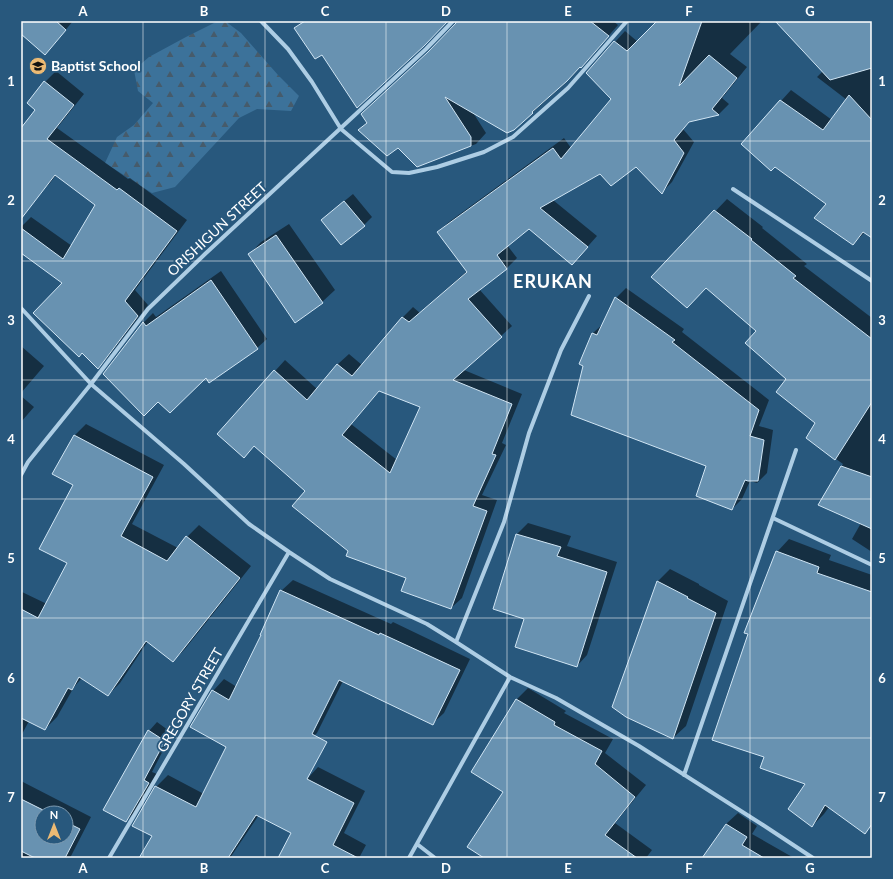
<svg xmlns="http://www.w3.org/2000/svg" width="893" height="879" font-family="Lato,sans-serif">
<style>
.forest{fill:url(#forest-firs)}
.shadow{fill:#0007;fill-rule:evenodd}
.building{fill:#6892b1;stroke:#d0e5f4;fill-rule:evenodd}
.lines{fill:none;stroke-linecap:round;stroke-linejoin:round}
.street{stroke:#adcde4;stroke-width:4}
.grid{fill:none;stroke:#fff;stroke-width:1;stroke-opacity:0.55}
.labels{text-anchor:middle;stroke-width:3.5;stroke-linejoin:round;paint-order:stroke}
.poi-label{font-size:14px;font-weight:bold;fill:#fff;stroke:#28587d;text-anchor:start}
.street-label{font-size:14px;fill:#fff;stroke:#28587d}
.district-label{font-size:18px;font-weight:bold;letter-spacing:1px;fill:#fff;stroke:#28587d}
.neatline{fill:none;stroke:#fff;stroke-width:1.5}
.grid-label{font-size:13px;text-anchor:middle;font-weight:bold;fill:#fff}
</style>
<defs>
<pattern id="forest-firs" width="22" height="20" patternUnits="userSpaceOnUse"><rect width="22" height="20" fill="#3c729a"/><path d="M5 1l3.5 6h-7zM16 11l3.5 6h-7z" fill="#465b6b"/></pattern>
</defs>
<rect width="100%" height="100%" fill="#28587d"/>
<path class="forest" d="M218 21H225L241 33 278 75 299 96 291 111 257 109 239 118 175 187 152 193 105 163 117 137 134 125 153 103 138 91 134 70 149 57 186 37Z"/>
<path class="shadow" d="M22 21H73L53 45 21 24Z
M457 21H613L618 25 591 56 567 81 512 131 472 111 486 133 476 144 420 164 399 147 360 130 436 45 456 24Z
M656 21H762L730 54 747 67 722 98 729 104 719 114 690 121 683 129 694 142 672 182 662 192 636 166 600 173 553 200 597 236 582 253 529 227 507 245 517 258 507 268 479 289 512 326 464 370 522 394 502 443 506 445 482 495 497 500 462 598 451 608 407 577 349 550 306 491 255 445 244 457 218 434 285 360 317 389 338 364 349 354 362 365 403 317 413 307 420 313 467 271 438 232 449 222 564 138 571 148 612 99 587 73 625 31 638 42 655 24ZM380 390 422 407 397 460 351 424Z
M777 21H872V236L865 232 853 244 828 204 781 101 791 90 832 120 847 100 817 77 823 71Z
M56 71 84 94 57 128 128 179 130 178 187 220 135 290 148 305 108 357 98 368 63 283 21 252V227L31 217 72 246 96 204 56 175 50 183 39 194 21 180V129L37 110 28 103 45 82Z
M353 194 372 217 364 225 331 212Z
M727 199 763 227 762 228 807 264 804 266 872 318V552L852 539 861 523 819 505 843 464 807 438 816 422 757 331 706 286 653 277Z
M289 224 335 290 322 302 249 255 261 242Z
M221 271 267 339 257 348 206 377 158 400 104 374 144 322 153 313 156 317Z
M626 288 684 329 682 332 769 400 759 426 773 430 767 473 757 483 750 481 742 499 732 509 708 465 584 365 580 364 593 333 604 323 616 298Z
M21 346 44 366 21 393Z
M21 396 34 407 21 422Z
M86 424 164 465 132 524 178 548 187 537 199 525 251 566 185 649 173 661 148 641 120 683 108 695 82 678 74 687 57 717 45 729 29 721 21 736V594L22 592 47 604 68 563 74 485V436Z
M528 523 571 536 567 546 617 562 587 655 577 666 526 618 494 609 517 534Z
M789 539 831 555 829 560 872 575V825L865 833 829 807 824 814 812 826 807 783 766 757 777 552Z
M670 569 699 584V585L728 601 686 726 673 738 657 582Z
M293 580 391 624 393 622 470 659 444 713 432 724 343 681 317 733 308 742 230 858H140L153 836 156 787 168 775 204 794 227 747 213 691 224 679 237 687 263 635 281 591Z
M528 688 566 711 564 713 613 739 605 753 646 785 615 823 652 850 646 858H486L505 792 472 772 517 699Z
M157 722 172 733 152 772 157 774 134 813 126 821 104 810 149 731Z
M318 767 365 791 344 833 366 845 359 858H279L292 833 307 779Z
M21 781 91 817 70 858H21ZM42 813H66V837H42Z
M738 813 757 826 752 834 794 858H710L706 855 726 824Z"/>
<path class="building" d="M21 21H56L66 30 45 55 21 34Z
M305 21H448L424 46 357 108 322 55 315 59 294 28Z
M456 21H590L609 36 581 68 580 67 567 81 532 112 533 113 514 130 507 133 445 97 471 137V146L417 167 398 148 387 156 358 130 367 123 361 114 428 52 456 23Z
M657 21H702L679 86 709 55 737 78 712 109 719 115 689 122 674 140 684 153 662 194 636 167 611 186 600 174 540 208 588 247 572 265 529 229 497 255 507 269 468 299 502 337 453 380 512 404 492 454 496 455 473 506 487 511 451 609 401 591 406 578 346 556 348 551 292 506 305 491 254 446 244 458 217 434 274 370 307 400 337 364 352 376 402 317 409 322 467 272 437 232 553 148 561 159 611 99 586 73 614 41 627 51ZM379 391 420 407 390 473 342 435Z
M775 21H872V68L830 80Z
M44 81 74 105 47 139 117 190 119 188 177 231 125 301 138 316 98 369 82 353 79 357 33 313 62 283 21 253V228L63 259 95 205 55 175 21 219V128L35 110 27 103Z
M849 95 872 120V238L863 232 853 245 814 218 826 204 775 167 771 171 741 144 780 100 823 130Z
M344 201 365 226 341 245 321 220Z
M714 210 752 239 751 240 796 276 793 278 872 339V402L835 460 806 438 815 423 776 392 786 379 745 343 756 331 706 288 687 308 651 277Z
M276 235 323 303 295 323 248 254Z
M211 280 258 349 209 383 206 378 170 413 158 402 144 416 103 374 143 322 146 326Z
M615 297 675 340 672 342 759 410 750 436 764 440 758 481H748L745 480 732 510 696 496 706 466 571 415 583 366 579 364 592 333 597 335Z
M74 435 153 477 121 536 167 561 186 536 240 578 173 662 146 641 108 696 79 677 72 690 68 688 45 730 21 718V609L38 618 67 563 39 549 73 485 52 474Z
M841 466 872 477V529L818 505Z
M516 534 561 547 557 556 607 572 577 667 515 647 524 619 493 609Z
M776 551 819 567 817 573 872 592V824L865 834 825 805 812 827 788 809 805 784 760 768 764 757 712 740 748 634 744 633Z
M657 581 688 597 687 598 716 613 673 739 626 717 612 707Z
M280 590 379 635 380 633 460 670 433 725 339 680 312 734 327 742 307 779 354 803 333 845 358 858H278L291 833 256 815 228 858H139L152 836 132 826 155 786 196 807 226 747 190 727 212 690 229 700 261 635H260Z
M516 699 555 722 554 725 602 751 595 764 635 797 605 835 637 858H484L467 847 503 792 471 772Z
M148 730 165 741 144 780 149 783 126 822 103 810Z
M21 799 49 813H42V837H66V822L80 829 65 858H35L21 851Z
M726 824 747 837 742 845 764 858H702Z"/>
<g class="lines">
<path class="street" d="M261 21 288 49 312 82 341 129 392 172 409 173 437 167 484 152 513 137 568 88 627 21
M733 189 872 281
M21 308 91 384 184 464 249 524 289 552 330 579 427 624 456 642 510 677 556 698 639 746 763 825 813 858
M21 475 28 462 91 384 148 309 205 254 426 49 453 21
M773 518 872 565
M456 642 504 522 529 433 561 350 589 296
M684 775 796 450
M417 844 435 858
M109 858 289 552
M409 858 510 677"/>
</g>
<path class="grid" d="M143 21V858M265 21V858M386 21V858M507 21V858M628 21V858M750 21V858M21 141H872M21 261H872M21 380H872M21 499H872M21 618H872M21 738H872"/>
<defs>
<symbol id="school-disc" viewBox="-11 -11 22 22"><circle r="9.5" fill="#ecba74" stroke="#28587d"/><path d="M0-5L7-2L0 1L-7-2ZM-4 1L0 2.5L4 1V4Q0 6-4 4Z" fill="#111"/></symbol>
</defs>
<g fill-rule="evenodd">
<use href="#school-disc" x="28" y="56" width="20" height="20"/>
</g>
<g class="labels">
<g class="poi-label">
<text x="51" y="71">Baptist School</text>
</g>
<g class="street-label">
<text transform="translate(217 229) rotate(-43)" y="5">ORISHIGUN STREET</text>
<text transform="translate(190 700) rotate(-60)" y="5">GREGORY STREET</text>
</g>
<g class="district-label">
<text x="553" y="288">ERUKAN</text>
</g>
</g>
<rect width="893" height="879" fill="none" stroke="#28587d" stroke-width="44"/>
<g transform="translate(54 825)"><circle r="19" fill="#28587d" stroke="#7e9bb1"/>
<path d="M0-3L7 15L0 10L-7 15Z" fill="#ecba74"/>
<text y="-6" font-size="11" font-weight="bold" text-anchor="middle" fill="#ffffff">N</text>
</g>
<rect x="22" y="22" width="849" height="835" class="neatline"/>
<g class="grid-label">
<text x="83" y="16">A</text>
<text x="204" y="16">B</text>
<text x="325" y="16">C</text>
<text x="446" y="16">D</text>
<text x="568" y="16">E</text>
<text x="689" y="16">F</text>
<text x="810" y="16">G</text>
<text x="11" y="86">1</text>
<text x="882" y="86">1</text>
<text x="11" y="205">2</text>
<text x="882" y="205">2</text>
<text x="11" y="325">3</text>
<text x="882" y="325">3</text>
<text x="11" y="444">4</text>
<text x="882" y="444">4</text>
<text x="11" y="563">5</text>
<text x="882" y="563">5</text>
<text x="11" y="683">6</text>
<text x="882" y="683">6</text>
<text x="11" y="802">7</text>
<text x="882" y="802">7</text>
<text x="83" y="873">A</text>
<text x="204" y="873">B</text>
<text x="325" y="873">C</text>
<text x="446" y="873">D</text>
<text x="568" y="873">E</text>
<text x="689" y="873">F</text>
<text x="810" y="873">G</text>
</g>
</svg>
